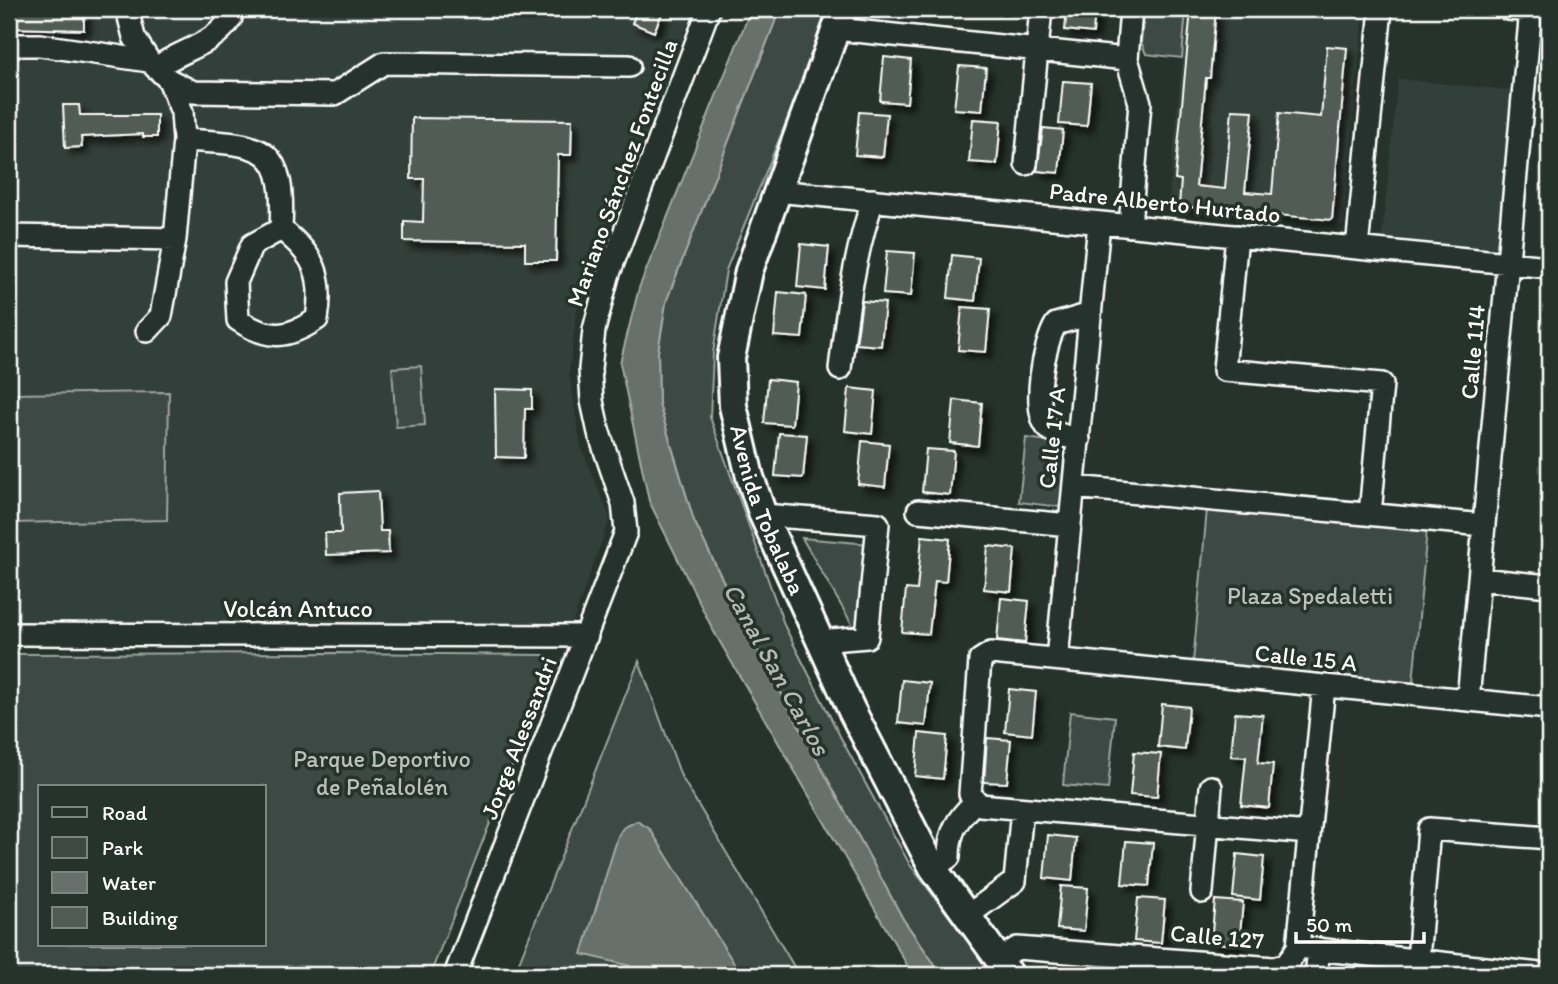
<svg xmlns="http://www.w3.org/2000/svg" width="1558" height="984" font-family="Itim,sans-serif">
<style>
.built{fill:#333f3a}
.green{fill:#3e4944;stroke:#9ea4a2;stroke-width:2;fill-rule:evenodd}
.water{fill:#67706c;stroke:#a4a9a7;stroke-width:2}
.building{fill:#515c57;stroke:#fff;stroke-width:2;filter:url(#shadow)}
.lines{fill:none;stroke-linecap:round;stroke-linejoin:round}
.minor-casing{stroke:#fff;stroke-width:26}
.major-casing{stroke:#fff;stroke-width:32}
.minor{stroke:#26332d;stroke-width:21}
.major{stroke:#26332d;stroke-width:26}
.labels{text-anchor:middle;stroke-width:7;stroke-linejoin:round;paint-order:stroke}
.street-label{font-size:24px;fill:#fff;stroke:#26332d}
.park-label{font-size:24px;fill:#bbbfbe;stroke:#26332d}
.water-label{font-size:26px;font-style:italic;fill:#b3b8b6;stroke:#26332d}
</style>
<defs>
<filter id="shadow"><feDropShadow dx="6" dy="6" stdDeviation="3.5" flood-color="#0009"/></filter>
</defs>
<rect width="100%" height="100%" fill="#26332d"/>
<filter id="ink" filterUnits="userSpaceOnUse"><feTurbulence type="fractalNoise" baseFrequency=".0143" numOctaves="2"/><feDisplacementMap in="SourceGraphic" scale="14" xChannelSelector="R" yChannelSelector="G"/><feConvolveMatrix kernelMatrix="1 2 1 2 8 2 1 2 1" color-interpolation-filters="sRGB"/></filter>
<g filter="url(#ink)">
<path class="built" d="M9 9H694L576 313 569 374 581 447 610 518 571 627 9 623Z
M1187 9H1364L1343 225 1168 209Z
M1398 79 1516 91 1500 249 1382 237Z"/>
<path class="green" d="M780 9H832L726 270 713 353 710 417 785 627 844 744 910 865 994 975H942L903 919 745 626 694 521 659 404 658 352 666 302Z
M1145 9H1186L1182 58 1146 54 1141 42Z
M421 366 425 425 396 427 392 368Z
M169 392 167 520 9 523V394Z
M1026 438 1062 443 1067 451 1060 507 1019 502Z
M1207 509 1427 529 1413 683 1193 663Z
M802 538 869 544 860 638Z
M336 653 544 655 553 663 430 975H9V654ZM40 786H264V944H40Z
M639 661 681 776 799 975H514Z
M1070 712 1115 717 1108 789 1063 785Z"/>
<path class="water" d="M751 9H780L666 302 658 352 659 404 694 521 745 626 903 919 942 975H913L713 630 649 501 620 363 639 288Z
M637 821 650 829 737 968 738 975H628L630 966 582 954 618 836 623 828Z"/>
<path class="building" d="M9 9H84V30L9 28Z
M638 9H664L654 32 632 23Z
M1067 9H1095L1093 33 1065 30Z
M1191 9H1216L1210 78H1206L1196 186 1225 189 1232 110 1253 111 1245 192 1272 194 1279 113 1321 117 1327 46 1347 48 1332 220 1179 206 1181 180 1175 179Z
M884 57 911 60 907 103 880 101Z
M959 66 986 68 982 111 954 109Z
M1063 81 1091 83 1087 126 1059 124Z
M63 105H79L80 115H157V137H143V134L81 137 82 147 65 148Z
M859 112 887 114 883 157 855 155Z
M412 118 572 120 571 155H558L556 261H525V243L404 241V221L423 222 424 179H411Z
M973 119 1001 121 997 164 969 162Z
M1043 128 1063 130 1059 173 1037 171Z
M801 244 829 247 825 290 797 287Z
M887 251 915 253 911 296 883 294Z
M952 255 979 258 975 301 948 298Z
M778 292 806 295 802 338 774 336Z
M862 301 885 303 881 346 856 344Z
M962 307 990 309 986 352 958 350Z
M768 379 796 382 792 425 764 423Z
M849 388 876 391 872 434 845 431Z
M495 389 532 390V409H525L524 458 496 457Z
M954 400 982 403 978 446 950 443Z
M779 433 807 435 803 478 775 476Z
M862 441 889 444 885 487 858 484Z
M926 449 954 451 950 495 922 492Z
M378 491 380 531H388L389 553 326 555 325 533H341L340 493Z
M922 536 950 539 946 582 935 581 929 634 902 632 906 589 917 590Z
M988 546 1015 549 1011 592 984 589Z
M1001 598 1029 601 1025 643 997 640Z
M902 680 930 683 926 726 898 723Z
M1009 689 1036 692 1032 735 1005 732Z
M1162 704 1189 707 1185 750 1158 747Z
M1235 713 1263 715 1258 763 1273 764 1269 808 1241 805 1246 757 1231 756Z
M919 733 947 736 943 779 915 776Z
M987 738 1011 740 1007 783 984 782Z
M1134 752 1161 754 1157 797 1130 795Z
M1048 835 1076 838 1072 881 1044 878Z
M1126 841 1153 843 1149 886 1122 884Z
M1237 854 1264 857 1260 900 1233 897Z
M1061 886 1088 888 1084 931 1057 929Z
M1138 898 1165 900 1161 943 1134 941Z
M1215 900 1243 902 1239 945 1211 943Z"/>
<g class="lines">
<defs>
<path id="minor" d="M127 9 134 37 149 61 169 80 193 92 335 94 384 63 629 66
M1508 9 1531 11
M836 29 1127 59
M9 45H40L149 61
M156 68C182 49 213 46 231 18V9
M184 140C261 145 286 141 281 229
M1026 164 1041 9
M776 191 1549 267
M1130 226 1140 103 1127 59 1131 9
M281 229C315 255 324 276 317 319 287 339 268 340 238 320L236 282 252 245Z
M9 236 175 239
M1237 236 1224 370 1382 384 1370 514
M1357 248 1381 9
M147 331 161 316 175 239 184 140 182 112 169 80
M840 369C847 311 854 255 873 200
M1079 440C1069 437 1056 435 1048 428 1031 410 1044 343 1056 324L1090 314
M1074 487 1484 525
M918 511 1070 525
M763 515 878 524 867 637 819 641
M1479 579 1549 586
M9 634 587 636
M1057 659 1099 223
M1468 700 1531 9
M1309 833 980 805 970 794 980 660 991 653 1549 708
M933 868 949 857C949 832 957 819 975 802
M1202 892 1211 787
M967 916 1015 881 1022 809
M1298 947 1549 975
M999 960 1017 948 1274 968 1287 964 1298 947 1324 686
M1418 960 1429 829 1549 838
M455 975 626 532 623 503 599 433 592 401 590 369 594 330 608 276 709 9
M1316 975 1319 949"/>
<g id="major">
<path id="s1" d="M843 9 749 271 731 358 733 406 750 477 763 515 852 711 933 868 1010 975"/>
</g>
</defs>
<use href="#minor" class="minor-casing"/>
<use href="#major" class="major-casing"/>
<use href="#minor" class="minor"/>
<use href="#major" class="major"/>
</g>
</g>
<g class="labels">
<g class="street-label">
<text transform="translate(622 173) rotate(-70)" y="8">Mariano Sánchez Fontecilla</text>
<text transform="translate(1165 203) rotate(6)" y="8">Padre Alberto Hurtado</text>
<text transform="translate(1473 352) rotate(-85)" y="8">Calle 114</text>
<text transform="translate(1052 438) rotate(-84)" y="8">Calle 17 A</text>
<text dy="8" stroke="none"><textPath href="#s1" startOffset="525">Avenida Tobalaba</textPath></text>
<text x="298" y="617">Volcán Antuco</text>
<text transform="translate(1306 658) rotate(6)" y="8">Calle 15 A</text>
<text transform="translate(519 738) rotate(-69)" y="8">Jorge Alessandri</text>
<text transform="translate(1217 937) rotate(5)" y="8">Calle 127</text>
</g>
<g class="park-label">
<text x="1310" y="604">Plaza Spedaletti</text>
<text x="382" y="767">Parque Deportivo<tspan x="382" dy="28">de Peñalolén</tspan></text>
</g>
<g class="water-label">
<text transform="translate(777 669) rotate(61)" y="9">Canal San Carlos</text>
</g>
</g>
<rect width="1558" height="984" fill="none" stroke="#26332d" stroke-width="35"/>
<rect x="18" y="18" width="1523" height="949" fill="none" stroke="#fff" stroke-width="2.5" filter="url(#ink)"/>
<rect x="38" y="785" width="228" height="161" fill="#26332d" stroke="#7d8581" stroke-width="2"/>
<rect x="52" y="807" width="35" height="10" fill="#26332d" stroke="#7d8581" stroke-width="2"/>
<text x="102" y="820" font-size="21" fill="#ffffff">Road</text>
<rect x="52" y="837" width="35" height="21" fill="#3e4944" stroke="#7d8581" stroke-width="2"/>
<text x="102" y="855" font-size="21" fill="#ffffff">Park</text>
<rect x="52" y="872" width="35" height="21" fill="#67706c" stroke="#7d8581" stroke-width="2"/>
<text x="102" y="890" font-size="21" fill="#ffffff">Water</text>
<rect x="52" y="907" width="35" height="21" fill="#515c57" stroke="#7d8581" stroke-width="2"/>
<text x="102" y="925" font-size="21" fill="#ffffff">Building</text>
<path d="M1296 932v10h128v-10" fill="none" stroke="#ffffff" stroke-width="3.5"/>
<text x="1306" y="932" font-size="21" fill="#ffffff" stroke="#26332d" stroke-width="5" paint-order="stroke">50 m</text>
</svg>
